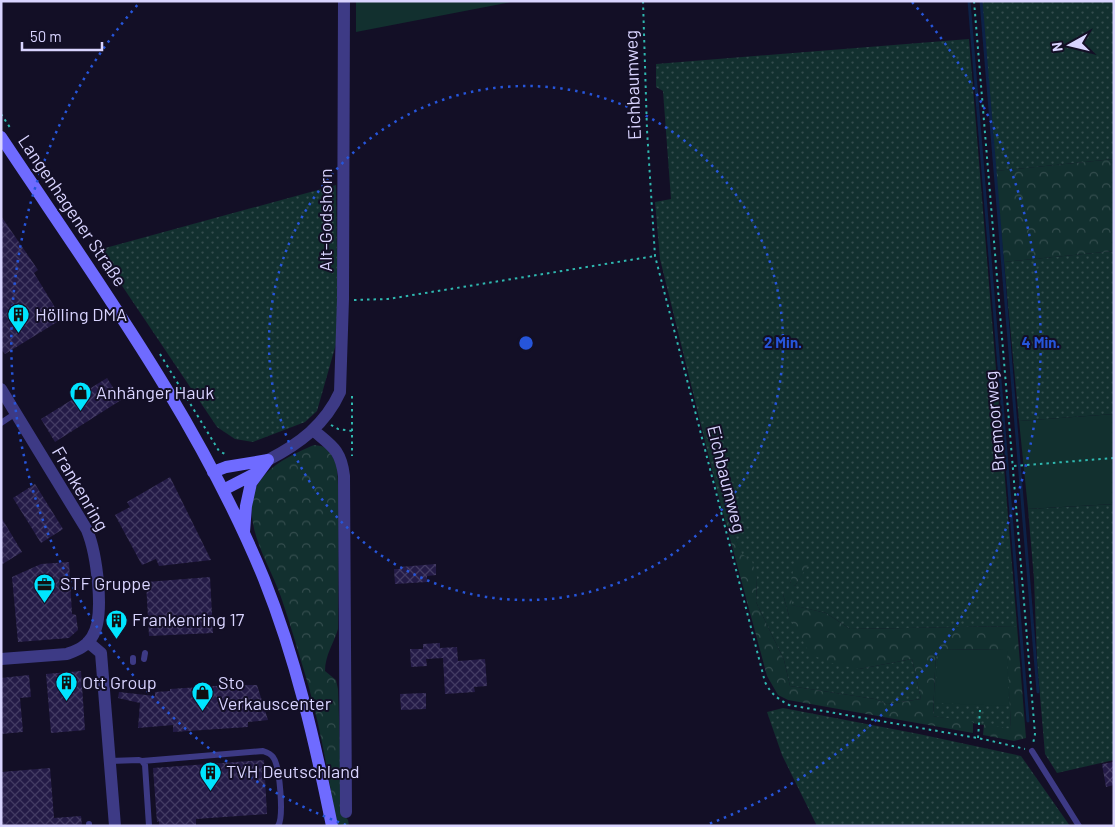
<svg xmlns="http://www.w3.org/2000/svg" width="1115" height="827" font-family="Barlow,sans-serif">
<style>
.grass{fill:url(#grass-dots);fill-rule:evenodd}
.forest{fill:url(#forest-crowns)}
.garden{fill:#12302f}
.lines{fill:none;stroke-linecap:round;stroke-linejoin:round}
.stream{stroke:#0c2248;stroke-width:3}
.building{fill:url(#building-cross-hatch)}
.path{stroke:#2fb8b0;stroke-width:2;stroke-dasharray:2.5 4;stroke-linecap:butt}
.lane{stroke:#3d3a85;stroke-width:6}
.street{stroke:#3d3a85;stroke-width:12}
.secondary{stroke:#6f6bff;stroke-width:12}
.ring{fill:none;stroke:#2655da;stroke-width:2.5;stroke-dasharray:2.5 5}
.labels{text-anchor:middle;stroke-width:4;stroke-linejoin:round;paint-order:stroke}
.street-label{font-size:18px;fill:#d9d4ff;stroke:#130f26}
.poi-label{font-size:18px;fill:#d9d4ff;stroke:#130f26;text-anchor:start}
.centre{fill:#2655da;stroke:#130f26;stroke-width:2.5}
.ring-label{font-size:15px;text-anchor:middle;font-weight:bold;fill:#2655da;stroke:#130f26;stroke-width:4;stroke-linejoin:round;paint-order:stroke}
</style>
<defs>
<pattern id="grass-dots" width="8" height="8" patternUnits="userSpaceOnUse" patternTransform="scale(1.25)"><rect width="8" height="8" fill="#12302f"/><path d="M2 2h.1M6 6h.1" fill="none" stroke="#344d4e" stroke-width="1.8" stroke-linecap="round"/></pattern>
<pattern id="forest-crowns" width="20" height="18" patternUnits="userSpaceOnUse" patternTransform="scale(1.25)"><rect width="20" height="18" fill="#12302f"/><path d="M2 6a3 3 0 1 1 6 0M12 15a3 3 0 1 1 6 0" fill="none" stroke="#344d4e"/></pattern>
<pattern id="building-cross-hatch" width="8" height="8" patternUnits="userSpaceOnUse" patternTransform="scale(1.25)"><rect width="8" height="8" fill="#241b47"/><path d="M0 0l8 8M0 8l8-8" fill="none" stroke="#433b63"/></pattern>
</defs>
<rect width="100%" height="100%" fill="#130f26"/>
<path class="grass" d="M982 1H1114V159L995 171Z
M969 39 1017 626 850 629 826 613 791 605V595L783 594 789 616 859 669 912 659 921 699 887 704 875 699 790 686 784 660 756 602 757 578 742 555 732 531 721 494H718L660 259 655 202 671 199 663 91 656 87V64ZM810 560 795 586 790 583Z
M336 185 338 337 317 411 305 422 253 442 235 439 217 427 98 250Z
M1114 251V414L1019 421 1004 262Z
M1114 504V760L1057 773 1045 754 1037 661 1034 579 1028 509Z
M936 649 1008 650 1011 730 933 716Z
M783 708 919 734 1021 756 1070 826H817L782 755 767 712Z"/>
<path class="forest" d="M1114 159V251L1004 262 995 171Z
M314 445 321 446 328 449 337 465 339 506 338 629C334 643 325 655 325 671L336 680 338 689 340 747 344 815 348 820 349 826H337C329 779 321 730 308 684 299 655 291 626 281 597 270 565 246 532 253 497 259 469 291 455 314 445Z
M718 494H721L732 531 742 554 752 561 757 578 756 602 784 660 790 686 875 699 887 704 921 699 912 659 859 669 831 663 810 654 789 616 783 594H791L792 605 826 613 850 629 1017 626 1026 738 1014 741 983 735 984 724 1011 729 1007 650 936 649 933 716 973 722V733L788 700 778 695 767 676Z
M796 559 811 560 795 586 790 584Z"/>
<path class="garden" d="M356 1H516L356 32Z
M1114 414V504L1028 509 1019 421Z
M938 651H1007L1009 706 935 703Z"/>
<g class="lines">
<path class="stream" d="M969 1 1028 721
M981 1 1038 692"/>
</g>
<path class="building" d="M1 216 38 270 34 273 62 319 5 354 1 349Z
M107 378 121 400 55 442 41 419Z
M170 477 211 560 159 566 156 559 142 565 115 515 130 507 127 502Z
M35 484 63 529 41 543 13 498Z
M1 517 22 552 1 565Z
M69 562 72 614 76 615 78 630 69 638 18 642 12 577 41 564Z
M436 564V575L427 576V582L395 584 394 569H400V567Z
M210 577 213 633 149 636 146 582Z
M440 643V648L457 647 458 661 485 659 487 686 474 687 475 692 445 694 443 658 426 659 427 666 411 667 410 649H423V644Z
M81 671 85 730 51 733 46 674Z
M29 675 31 697 20 698 23 732 1 734V678Z
M245 684V685H257L268 720 248 722V727L173 732V725L138 728 140 703 118 698 119 692 155 696V692L170 691V689Z
M426 693V709L401 710 400 694Z
M264 760 267 814 196 819V826H159V821L157 822 153 768Z
M1114 762V785L1106 787 1102 764Z
M50 768 54 818 81 816 82 826H1V772Z"/>
<g class="lines">
<path class="path" d="M643 1 647 130 655 256 765 682C771 694 778 699 789 705L983 739 1025 749
M974 1 1035 734 1033 744
M1 114 11 129
M354 300 388 299 655 256
M160 354 219 451 227 455
M352 396V456
M331 425 338 429 352 431
M1014 466 1114 458
M978 738 980 710"/>
<path class="lane" d="M1 423 16 413
M144 659 145 653
M133 662V658
M1032 751 1079 826
M110 761 139 760 142 761 145 765 149 826
M142 761 263 751C266 752 271 754 273 757 280 766 284 817 278 826
M89 824V826"/>
<path class="street" d="M1 389 87 530C96 552 106 616 92 637 86 647 77 650 67 654L1 659
M313 430C332 446 341 450 344 476L346 812
M268 460C299 444 325 425 340 392L343 299 344 1
M88 642 101 653 115 826"/>
<path class="secondary" d="M1 137C96 280 199 420 264 579 296 659 315 742 332 826
M213 472 226 467 268 460
M223 490 256 473
M244 532 246 506 251 483 268 460"/>
</g>
<g class="ring">
<circle cx="526" cy="343" r="257"/>
<path d="M346 825A515 515 0 0 1 140 2M912 2A515 515 0 0 1 706 825"/>
</g>
<defs>
<symbol id="building-pin" viewBox="-11 -11 22 30"><path d="M0 17L-7.5 6A9.5 9.5 0 1 1 7.5 6Z" fill="#00e5ff" stroke="#130f26"/><path d="M-4-6H4V6H1V3H-1V6H-4ZM-2.5-4.3h1.7v1.8h-1.7ZM.8-4.3h1.7v1.8H.8ZM-2.5-1h1.7V.8h-1.7ZM.8-1h1.7V.8H.8Z" fill="#111"/></symbol>
<symbol id="shop-pin" viewBox="-11 -11 22 30"><path d="M0 17L-7.5 6A9.5 9.5 0 1 1 7.5 6Z" fill="#00e5ff" stroke="#130f26"/><path d="M-5-2.5h2.3a2.7 3.5 0 0 1 5.4 0H5L5.5 6h-11ZM-1.5-2.5h3a1.5 2.3 0 0 0-3 0Z" fill="#111"/></symbol>
<symbol id="office-pin" viewBox="-11 -11 22 30"><path d="M0 17L-7.5 6A9.5 9.5 0 1 1 7.5 6Z" fill="#00e5ff" stroke="#130f26"/><path d="M-6-3h4V-5.5h4V-3h4V5H-6ZM-1-4.5V-3h2v-1.5ZM-6 0V1H6V0Z" fill="#111"/></symbol>
</defs>
<g fill-rule="evenodd">
<use href="#building-pin" x="6" y="302" width="25" height="34"/>
<use href="#shop-pin" x="68" y="380" width="25" height="34"/>
<use href="#office-pin" x="32" y="572" width="25" height="34"/>
<use href="#building-pin" x="104" y="608" width="25" height="34"/>
<use href="#building-pin" x="54" y="670" width="25" height="34"/>
<use href="#shop-pin" x="190" y="680" width="25" height="34"/>
<use href="#building-pin" x="198" y="760" width="25" height="34"/>
</g>
<g class="labels">
<g class="street-label">
<text transform="translate(633 85) rotate(-92)" y="6">Eichbaumweg</text>
<text transform="translate(72 211) rotate(56)" y="6">Langenhagener Straße</text>
<text transform="translate(326 220) rotate(-90)" y="6">Alt-Godshorn</text>
<text transform="translate(995 421) rotate(-95)" y="6">Bremoorweg</text>
<text transform="translate(726 479) rotate(76)" y="6">Eichbaumweg</text>
<text transform="translate(80 489) rotate(60)" y="6">Frankenring</text>
</g>
<g class="poi-label">
<text x="35" y="321">Hölling DMA</text>
<text x="96" y="399">Anhänger Hauk</text>
<text x="60" y="590">STF Gruppe</text>
<text x="132" y="626">Frankenring 17</text>
<text x="82" y="689">Ott Group</text>
<text x="218" y="689">Sto<tspan x="218" dy="21">Verkauscenter</tspan></text>
<text x="226" y="778">TVH Deutschland</text>
</g>
</g>
<circle cx="526" cy="343" r="8" class="centre"/>
<g class="ring-label">
<text x="783" y="348">2 Min.</text>
<text x="1041" y="348">4 Min.</text>
</g>
<rect width="1115" height="827" fill="none" stroke="#d9d4ff" stroke-width="5"/>
<g transform="translate(1070 45) rotate(262)" stroke="#130f26" stroke-width="4" paint-order="stroke">
<path d="M0-4L9 19L0 12L-9 19Z" fill="#d9d4ff"/>
<text y="-8" font-size="14" font-weight="bold" text-anchor="middle" fill="#d9d4ff">N</text>
</g>
<path d="M22 42v8h80v-8" fill="none" stroke="#d9d4ff" stroke-width="2.5"/>
<text x="30" y="42" font-size="15" fill="#d9d4ff" stroke="#130f26" stroke-width="4" paint-order="stroke">50 m</text>
</svg>
